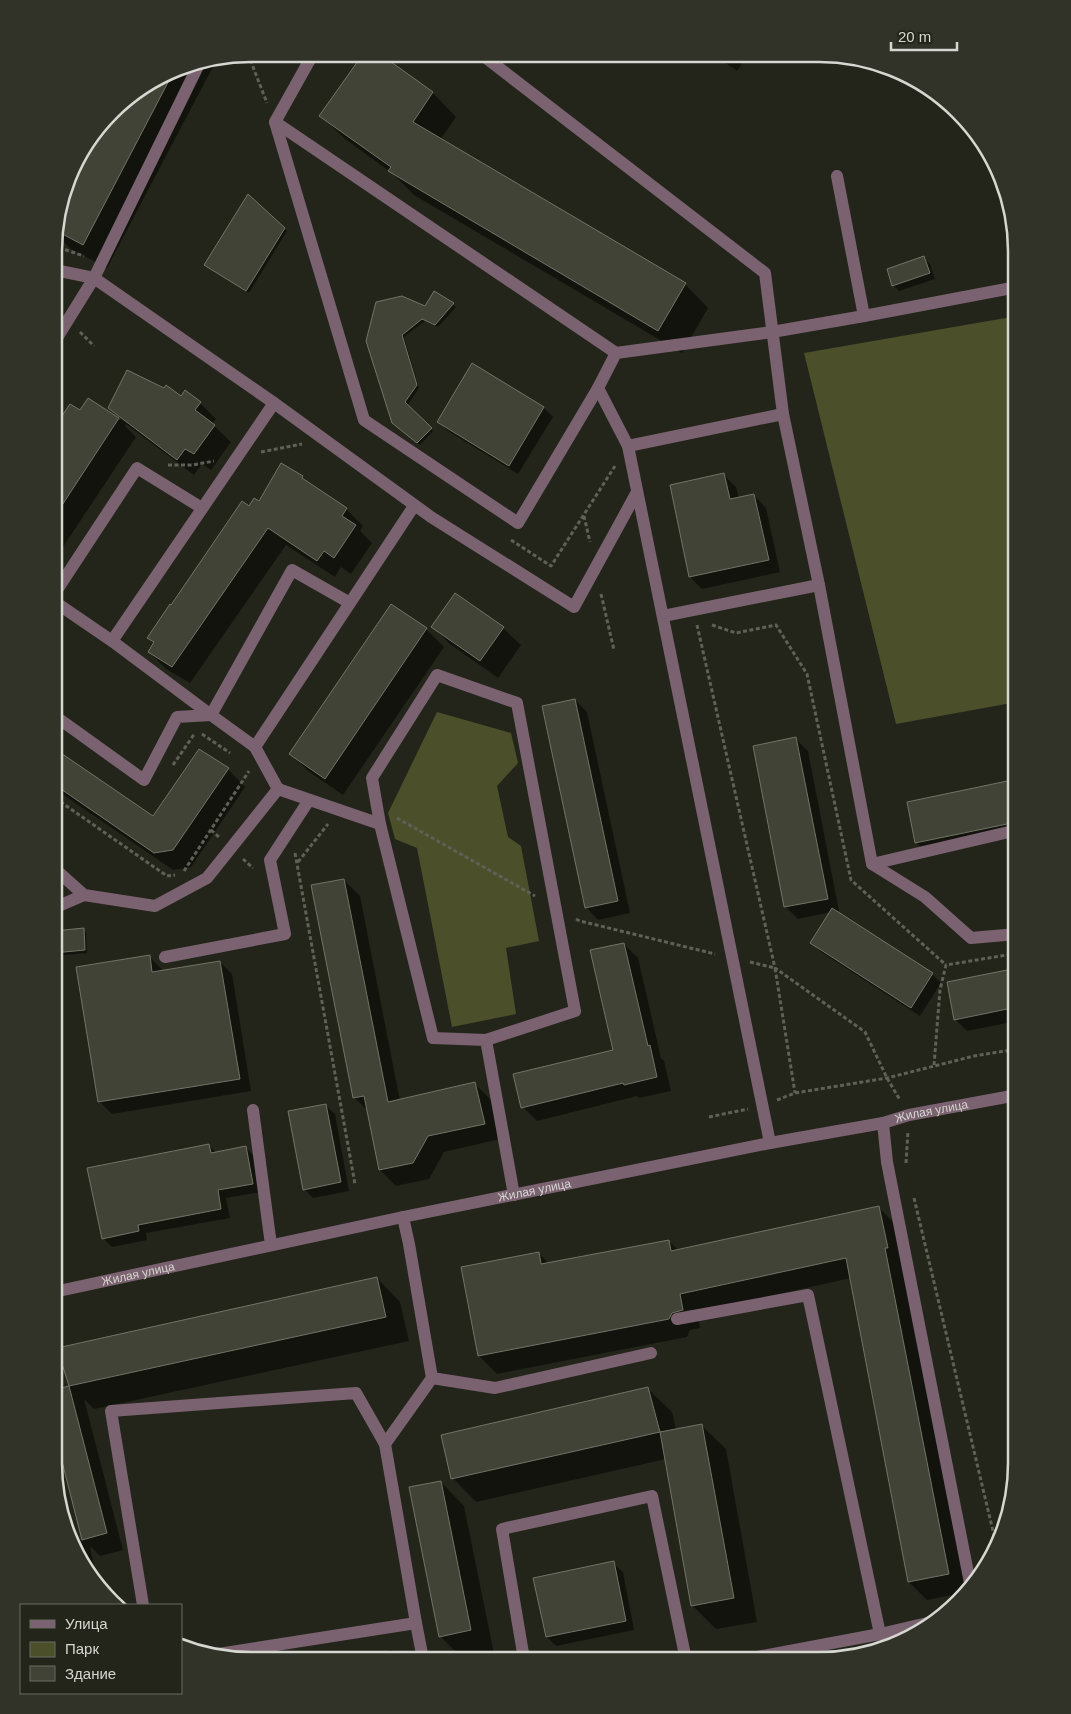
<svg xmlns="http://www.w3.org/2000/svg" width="1071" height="1714" font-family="Arial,sans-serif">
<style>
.green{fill:#4b502b}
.shadow{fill:#0007}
.building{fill:#414337;stroke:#717466}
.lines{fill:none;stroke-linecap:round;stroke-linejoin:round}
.path{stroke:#5f6057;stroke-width:3;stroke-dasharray:4 2.5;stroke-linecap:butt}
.minor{stroke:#7b6271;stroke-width:12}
.labels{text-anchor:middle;stroke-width:4.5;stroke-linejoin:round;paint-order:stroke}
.street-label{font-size:12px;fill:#d6d7d0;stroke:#23251a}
.rim{fill:none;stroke:#d6d7d0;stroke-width:2.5}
</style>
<rect width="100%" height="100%" fill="#23251a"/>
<path class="green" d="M1017 316V702L896 724 804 353Z
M437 712 511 733 518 763 497 786 508 837 521 846 539 941 506 948 516 1014 452 1027 417 848 395 839 388 813Z"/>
<path class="shadow" d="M377 54 433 93 456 117 440 140 685 284 708 308 682 353 414 195 392 173 345 139 321 116Z
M714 55H748L737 71Z
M216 61 107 268 71 249 55 233V226L67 187 91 142 121 103 176 69Z
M248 196 287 231 249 293 208 267Z
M924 258 930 264 935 279 899 291 893 285Z
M434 292 456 307 438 327 425 321 404 337 419 388 407 406 433 431 420 445 397 426 367 341 425 308Z
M473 365 544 408 553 417 518 474 448 431 438 422Z
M181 398 200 403 216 419 212 424 231 442 211 470 202 464 194 475 126 424 125 426 136 437 55 559V428L80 412 89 399 120 420 121 419 109 408Z
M724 475 736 487 739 499 754 495 766 508 780 572 702 589 690 577Z
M302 477 310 485 346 509 363 526 360 531 372 543 351 574 341 567 335 577 286 545 190 683 166 669 149 652 155 643 149 637 249 508Z
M433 627 503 628 521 645 498 678 450 644Z
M426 629 444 647 343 795 308 771 291 754Z
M575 700 587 712 630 913 598 920 586 907Z
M796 739 808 751 839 911 835 912 932 974 941 983 920 1016 821 952 812 943 831 912 798 919 786 907Z
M55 750 153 818 228 769 245 787 191 867 173 870 55 789Z
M1017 781V834L927 853 916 842 908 803Z
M55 828 60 832 55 841Z
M344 880 360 896 400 1101 475 1084 491 1100 500 1139 444 1152 429 1179 396 1186 380 1170 368 1111 354 1097Z
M83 930 86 932 87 953 54 956V932Z
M624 944 638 958 661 1058 664 1061 671 1091 639 1098 637 1096 537 1121 523 1107 615 1051Z
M149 956 161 969 162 971 220 962 232 974 251 1091 112 1114 99 1101Z
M1017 969V1021L967 1031 955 1019Z
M325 1105 335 1114 349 1191 313 1198 304 1189Z
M209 1145 216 1153 246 1148 255 1157 261 1192 226 1198 230 1218 146 1233 147 1240 112 1247 103 1238Z
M878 1207 896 1225 902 1266 966 1592 927 1600 909 1582 851 1278 697 1312 700 1328 690 1330 687 1337 497 1374 479 1356 539 1253 549 1264 669 1241 679 1251Z
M377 1278 400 1302 409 1341 94 1409 84 1399 123 1550 100 1556 90 1546 98 1587 94 1583 72 1543 83 1541 54 1425V1391L71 1386 59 1349Z
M648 1389 672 1412 676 1430 702 1426 726 1449 757 1622 716 1629 692 1605 666 1459 476 1502 453 1478Z
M441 1482 464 1506 494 1654 463 1659 440 1636Z
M613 1563 623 1572 634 1630 556 1646 547 1637 535 1579Z
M392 1650 402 1659H349Z"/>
<path class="building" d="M363 54H380L433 92 413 122 686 283 658 331 388 171 391 167 319 116Z
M175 69 83 245 55 230 69 181 86 148 121 103Z
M248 194 285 228 246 291 204 265Z
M924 256 930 273 892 286 887 269Z
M434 291 454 303 435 325 422 319 402 335 417 385 405 402 432 428 417 443 392 423 366 341 376 302 402 296 425 306Z
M472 363 544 407 509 466 437 422Z
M127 370 164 388 166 385 181 396 185 390 201 402 195 410 215 425 194 454 185 449 177 460 108 408Z
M88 398 119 418 55 516V426L70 404 80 410Z
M281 463 303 476 302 478 347 508 342 516 356 525 334 558 324 551 317 561 268 528 172 667 148 652 154 642 147 638 170 604 171 605 242 501 249 506 254 498 259 501Z
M724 473 730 499 754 494 769 560 689 577 670 485Z
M455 593 504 627 480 661 431 627Z
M391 604 427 628 325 779 289 754Z
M575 699 618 901 585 908 542 706Z
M796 737 828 899 784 907 753 746Z
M55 749 153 816 199 749 229 768 173 850 154 853 55 785Z
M1017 779V822L915 843 907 802Z
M344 879 388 1102 475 1082 485 1124 428 1136 413 1163 379 1170 364 1096 353 1098 311 885Z
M832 908 933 973 911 1008 810 943Z
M84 928 85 950 54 953V931Z
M624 943 648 1046 650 1045 657 1077 624 1085 623 1083 521 1108 513 1074 613 1050 590 950Z
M150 955 152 972 220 961 240 1079 98 1102 76 967Z
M1017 968V1007L954 1020 947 982Z
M326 1104 341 1182 303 1190 288 1111Z
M209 1144 211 1153 246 1146 253 1184 218 1190 221 1209 138 1225 139 1231 102 1239 87 1168Z
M879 1206 888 1248H885L949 1574 908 1582 846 1258 680 1294 683 1310 672 1313 669 1319 478 1356 461 1267 539 1252 541 1264 669 1240 671 1251Z
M377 1277 386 1317 69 1386 57 1348Z
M69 1386 107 1533 82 1540 54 1430V1390Z
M648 1387 660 1432 451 1479 441 1435Z
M702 1424 734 1598 691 1606 660 1432Z
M441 1481 471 1630 439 1637 409 1487Z
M614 1561 626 1621 546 1637 533 1578Z"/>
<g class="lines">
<path class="path" d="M248 54 267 103
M55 251 57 247 84 256
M80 332 94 346
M261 452 302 444
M168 465H193L214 461
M584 516 590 542
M511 540 551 566 615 466
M601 594 614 650
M697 625 775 968 865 1032 887 1078 900 1100
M712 625 736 633 776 625 807 674 851 880 946 965
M202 734 230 753
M173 765 195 733
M55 798 167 876 175 875
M397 818 535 896
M211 830 220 838
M295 853 355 1184
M243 859 253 868
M298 862 328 824
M184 871 249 771
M576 919 580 921 715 954
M750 962 775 968 795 1093
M934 1065 940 990 946 965 1013 954
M777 1100 795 1093 887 1078 974 1056 1017 1049
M709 1117 748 1109
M906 1163 908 1131
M914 1198 997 1548"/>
<g class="minor">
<path d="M313 54 275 122 616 353 598 388 628 446 770 1143"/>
<path d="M481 54 765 273 783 414 819 585 872 864"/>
<path d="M275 122 364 420 518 523 598 388"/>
<path d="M55 270 94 278 274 403 431 517 574 607 637 492"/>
<path d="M864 316 1017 287"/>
<path d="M55 341 94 278 199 64"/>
<path d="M616 353 772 332 864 316 837 176"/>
<path d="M628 446 783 414"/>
<path d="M55 593 137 468 202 508"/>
<path d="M55 602 112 641 274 403"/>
<path d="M350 603 292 570 211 715 255 747 414 506"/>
<path d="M663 616 819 585"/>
<path d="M112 641 211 715"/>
<path d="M55 716 144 780 177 717 211 715"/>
<path d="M255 747 278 789"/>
<path d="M55 869 84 895 155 906 207 878 278 789 380 824"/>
<path d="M54 908 84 895"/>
<path d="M1017 934 971 938 925 897 872 864 1017 830"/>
<path d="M165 957 285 934 270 860 309 800"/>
<path d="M486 1040 575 1011 517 703 437 675 372 778 380 824 433 1038 486 1040 514 1195"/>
<path d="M253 1110 271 1245"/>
<path d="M883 1123 887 1162 971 1588"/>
<path d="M403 1217 409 1244 432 1378 495 1388 651 1353"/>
<path id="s1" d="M54 1292 403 1217 770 1143 883 1123 909 1115 1017 1095"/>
<path d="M677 1319 808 1295 880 1634"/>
<path d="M385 1444 432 1378"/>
<path d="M143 1605 111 1411 356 1393 385 1444 416 1623 212 1655"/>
<path d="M416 1623 423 1659"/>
<path d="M524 1659 502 1529 652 1496 686 1660"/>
<path d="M741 1660 880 1634 936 1621"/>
</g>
</g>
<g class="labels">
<g class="street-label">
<text dy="4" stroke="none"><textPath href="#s1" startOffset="896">Жилая улица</textPath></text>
<text dy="4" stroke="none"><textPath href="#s1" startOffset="491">Жилая улица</textPath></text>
<text dy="4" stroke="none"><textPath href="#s1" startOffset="86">Жилая улица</textPath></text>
</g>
</g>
<path d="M0 0H1071V1714H0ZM251 62H819A189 189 0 0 1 1008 251V1463A189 189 0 0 1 819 1652H251A189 189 0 0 1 62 1463V251A189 189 0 0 1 251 62Z" fill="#313329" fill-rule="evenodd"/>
<path class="rim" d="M251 62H819A189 189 0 0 1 1008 251V1463A189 189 0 0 1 819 1652H251A189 189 0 0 1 62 1463V251A189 189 0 0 1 251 62Z"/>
<rect x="20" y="1604" width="162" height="90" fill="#23251a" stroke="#6b6c63"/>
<rect x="30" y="1620" width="25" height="8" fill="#7b6271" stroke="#6b6c63"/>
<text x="65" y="1629" font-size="15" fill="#d6d7d0">Улица</text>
<rect x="30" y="1642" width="25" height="15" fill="#4b502b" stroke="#6b6c63"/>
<text x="65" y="1654" font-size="15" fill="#d6d7d0">Парк</text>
<rect x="30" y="1666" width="25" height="15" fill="#414337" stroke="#6b6c63"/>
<text x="65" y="1679" font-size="15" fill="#d6d7d0">Здание</text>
<path d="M891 42v8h66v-8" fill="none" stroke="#d6d7d0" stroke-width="2.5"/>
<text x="898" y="42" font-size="15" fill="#d6d7d0" stroke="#23251a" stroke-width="4" paint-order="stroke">20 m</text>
</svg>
